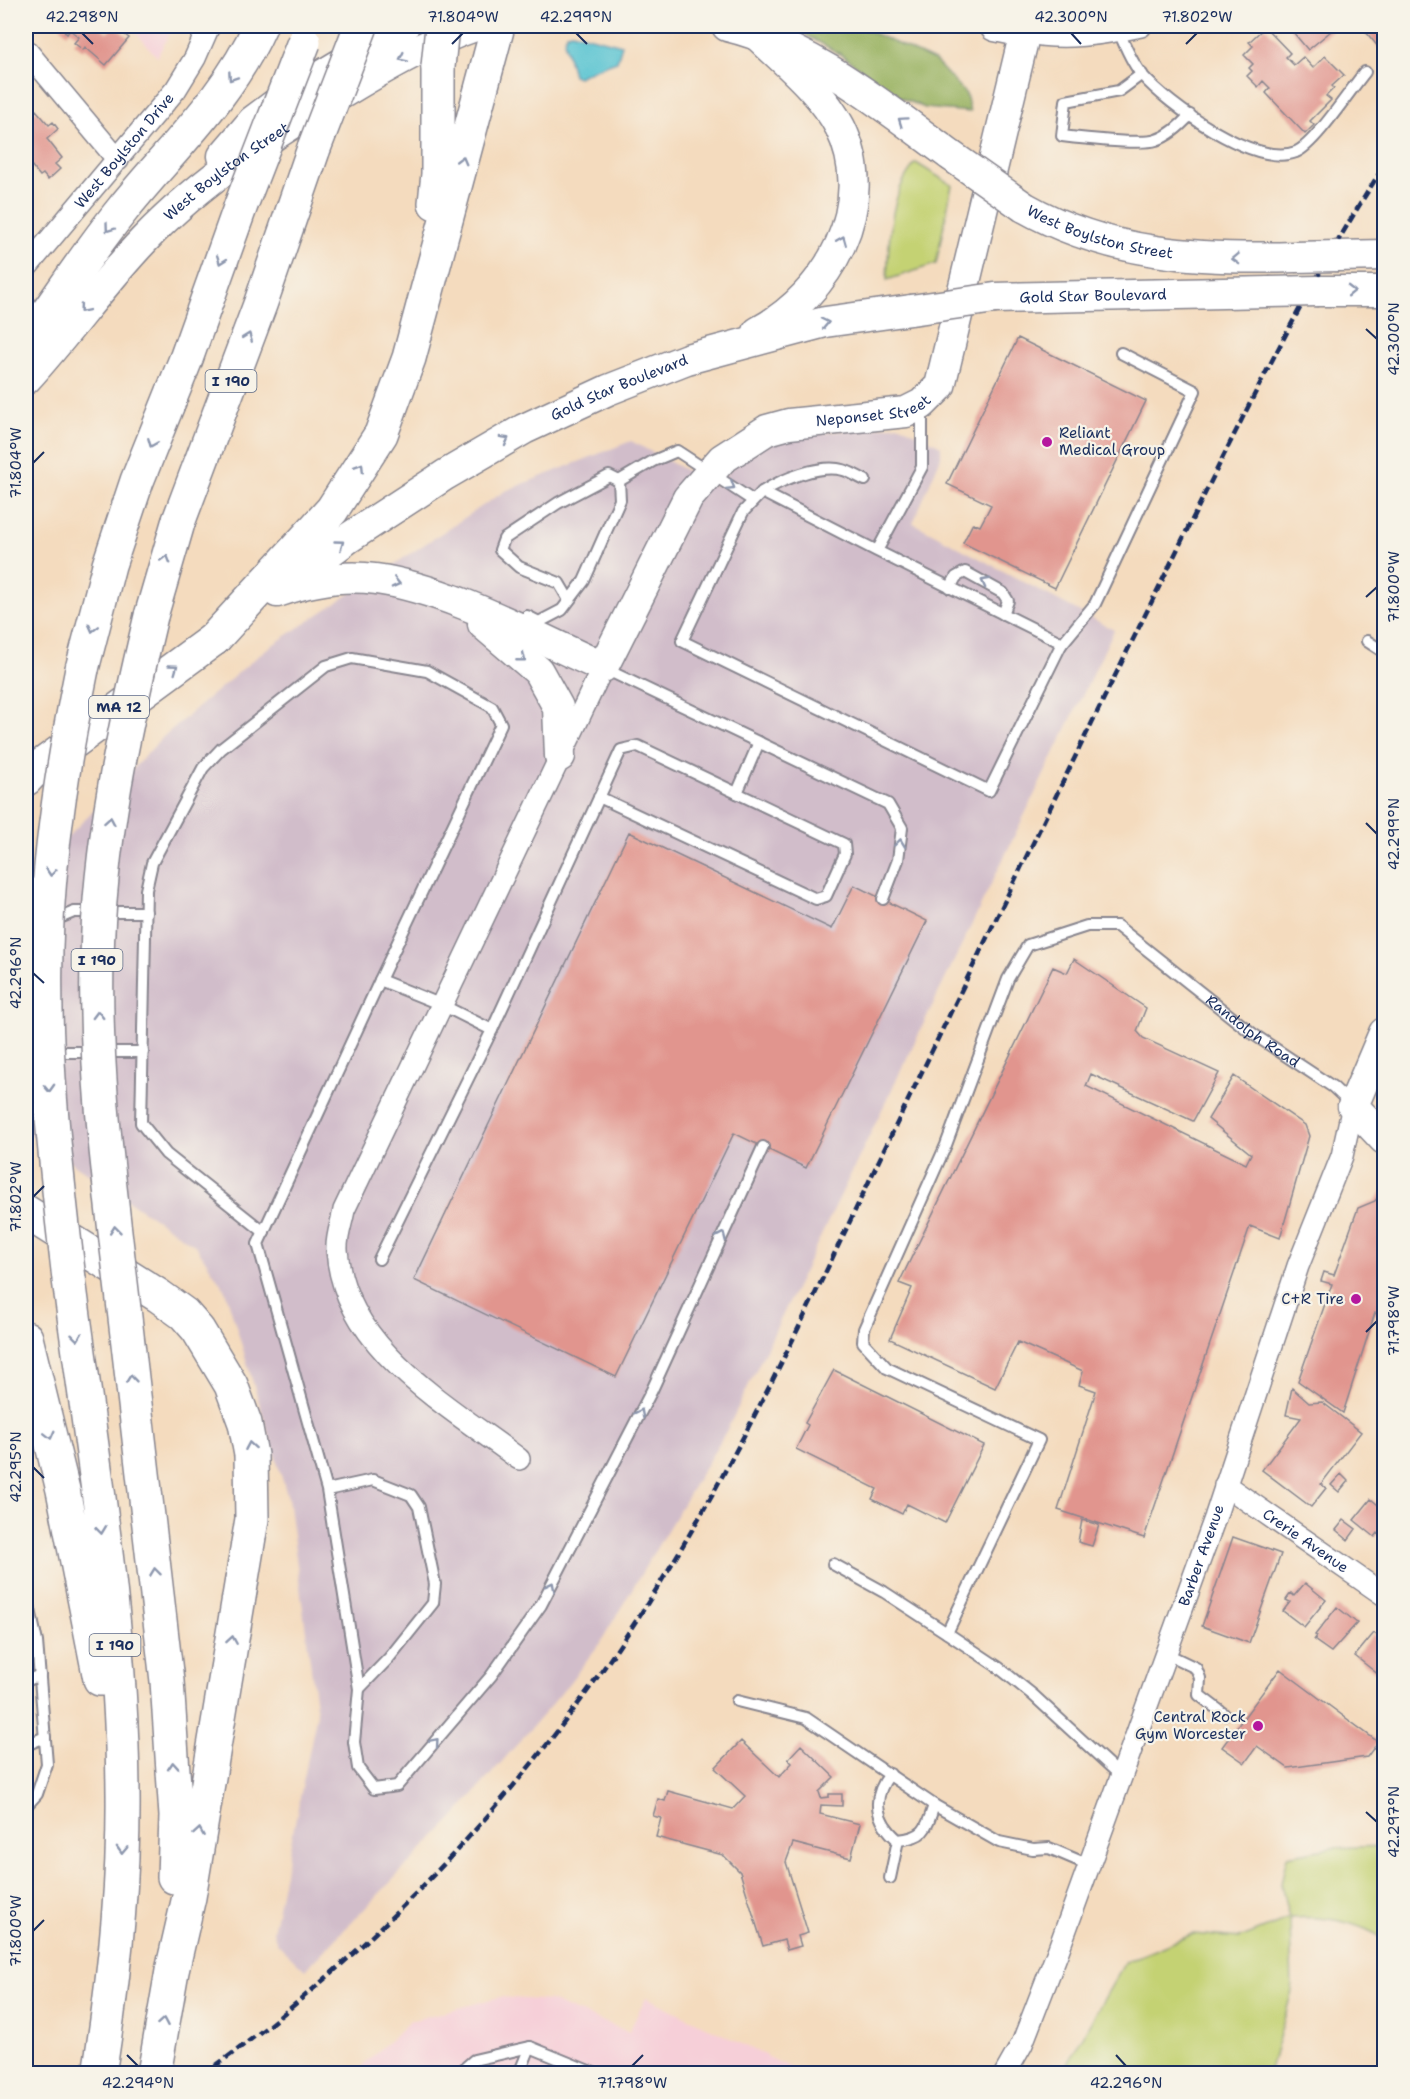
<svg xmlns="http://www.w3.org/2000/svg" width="1410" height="2099" font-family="'Shantell Sans',sans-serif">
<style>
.built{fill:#f6cfd8}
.industrial{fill:#d1bdca}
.green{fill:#c4d273;stroke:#708068;stroke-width:1.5}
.forest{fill:#9bb465;stroke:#5b7262;stroke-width:1.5}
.water{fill:#57c3d1;stroke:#397998;stroke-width:1.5}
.building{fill:#e1958e}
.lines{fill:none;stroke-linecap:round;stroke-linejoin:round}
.lane-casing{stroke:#88858e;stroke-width:14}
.street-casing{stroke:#88858e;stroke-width:24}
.secondary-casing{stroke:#88858e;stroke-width:33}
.primary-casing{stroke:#88858e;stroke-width:36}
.highway-casing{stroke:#88858e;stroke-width:36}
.lane{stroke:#fff;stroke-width:10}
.street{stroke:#fff;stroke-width:21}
.secondary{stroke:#fff;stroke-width:30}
.primary{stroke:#fff;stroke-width:33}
.highway{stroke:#fff;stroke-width:33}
.rail{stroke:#1b2f5e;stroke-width:4.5;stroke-dasharray:9 4.5;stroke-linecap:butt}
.secondary-bridge-casing{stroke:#88858e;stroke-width:33;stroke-linecap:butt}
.highway-bridge-casing{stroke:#88858e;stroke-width:36;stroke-linecap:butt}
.secondary-bridge{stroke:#fff;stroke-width:30}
.highway-bridge{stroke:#fff;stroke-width:33}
.oneway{stroke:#8d97ae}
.ticks{fill:none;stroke:#1b2f5e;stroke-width:2}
.poi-dot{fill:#b5179e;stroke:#f7f3e8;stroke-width:2}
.labels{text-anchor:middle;stroke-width:4.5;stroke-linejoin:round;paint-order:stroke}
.shield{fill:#f7f3e8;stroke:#5d6a87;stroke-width:1.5}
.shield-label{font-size:14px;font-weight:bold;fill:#1b2f5e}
.street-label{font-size:15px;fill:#1b2f5e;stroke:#f7f3e8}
.poi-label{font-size:15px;fill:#1b2f5e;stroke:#f7f3e8;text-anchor:end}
.neatline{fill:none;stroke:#1b2f5e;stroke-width:2}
.ticks-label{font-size:15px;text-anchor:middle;fill:#1b2f5e}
</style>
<rect width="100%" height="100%" fill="#f7f3e8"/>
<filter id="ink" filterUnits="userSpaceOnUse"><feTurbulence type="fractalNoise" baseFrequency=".0167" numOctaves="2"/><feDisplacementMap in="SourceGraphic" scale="12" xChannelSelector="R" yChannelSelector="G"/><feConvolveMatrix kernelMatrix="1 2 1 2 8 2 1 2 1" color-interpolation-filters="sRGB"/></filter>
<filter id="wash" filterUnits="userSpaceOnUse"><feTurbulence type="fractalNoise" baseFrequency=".008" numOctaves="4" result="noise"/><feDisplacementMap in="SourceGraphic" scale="24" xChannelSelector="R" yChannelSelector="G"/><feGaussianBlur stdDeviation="1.35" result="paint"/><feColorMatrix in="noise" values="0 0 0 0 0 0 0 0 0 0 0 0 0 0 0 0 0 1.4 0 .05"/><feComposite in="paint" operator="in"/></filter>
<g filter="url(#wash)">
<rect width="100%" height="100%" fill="#f4dbbe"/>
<path class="built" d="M130 26H174L157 57Z
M500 1997 550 2001 629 2032 646 1997 801 2073 354 2074 410 2021Z"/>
<path class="industrial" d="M900 425 941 446V457L913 523 1114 630 728 1428 600 1643 559 1696 452 1819 305 1970 277 1943 273 1932 317 1713 288 1498 225 1290 196 1246 26 1132V881L164 736 265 650 505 491 631 441 715 486 746 453 791 436Z"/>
<path class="green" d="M916 163 952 185 936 264 887 280C889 242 889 191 916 163Z
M1384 1846V1939C1356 1921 1322 1916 1290 1918L1292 1991 1269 2073H1062L1125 1962 1193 1934 1240 1938 1289 1918 1281 1884 1287 1856 1331 1848Z"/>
<path class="forest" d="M790 26H858L935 61 966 94 970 112 925 108 901 98 840 54Z"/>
<path class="water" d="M572 32 622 45 617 61 597 68 578 77 573 75 564 41 567 33Z"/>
<g id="blocks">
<path class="building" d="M60 26H99L107 33 114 26 129 38 106 65 85 47 83 50 74 43 79 37 70 30 67 34Z
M1288 26H1337L1308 50Z
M1361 26H1384V54Z
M1265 27 1290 53 1286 57 1294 65 1303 57 1313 68 1325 56 1344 75 1332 86 1334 88 1326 96 1331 100 1310 121 1314 125 1305 134 1266 93 1270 88 1263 81 1258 87 1247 76 1252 71 1249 68 1253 64 1244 55 1253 46 1249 42Z
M36 110 49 125 53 122 58 129 47 139 62 158 55 164 60 169 48 180 43 174 40 176 26 159V119Z
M1018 338 1146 401 1055 588 963 543 973 523 980 526 991 505 947 484Z
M629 832 832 929 854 885 927 921 806 1168 734 1133 616 1377 414 1280Z
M1074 959 1146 1008 1137 1031 1143 1038 1219 1073 1193 1121 1091 1074 1086 1086 1246 1164 1251 1154 1208 1119 1234 1076 1305 1125 1309 1136 1280 1238 1250 1226 1144 1538 1058 1510 1096 1391 1079 1385 1083 1371 1018 1342 995 1388 890 1339 912 1288 899 1283 1053 967 1067 973Z
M1384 1189V1316L1375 1313 1343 1413 1298 1381 1332 1284 1321 1281 1324 1272 1334 1275 1358 1208 1375 1201Z
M834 1370 984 1445 945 1523 907 1504 902 1514 872 1499 877 1489 796 1449 808 1425 805 1423Z
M1292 1388 1309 1403 1322 1402 1361 1432 1321 1484 1326 1488 1311 1507 1262 1470 1301 1418 1286 1415Z
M1341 1474 1348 1481 1339 1492 1331 1485Z
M1371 1499 1384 1510V1538L1378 1533 1375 1537 1354 1520Z
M1082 1520 1099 1525 1092 1546 1078 1542Z
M1344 1520 1356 1529 1348 1540 1336 1530Z
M1233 1537 1281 1554 1249 1643 1202 1626Z
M1305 1583 1326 1600 1304 1627 1283 1611 1290 1602 1286 1600 1291 1593 1294 1596Z
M1337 1607 1357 1623 1331 1652 1314 1640 1317 1636 1315 1635Z
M1374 1633 1384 1641V1679L1355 1656Z
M1280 1669 1378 1742 1367 1757 1288 1768 1257 1746 1245 1763 1222 1747Z
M741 1741 779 1777 792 1763 788 1759 801 1745 834 1777 819 1792 821 1798 829 1797V1794H842V1806L821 1805 820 1814 860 1824 851 1858 793 1843 786 1862 808 1933 798 1936 801 1946 787 1950 784 1940 763 1946 740 1872 723 1855 656 1837 661 1818 653 1816 658 1799 665 1801 668 1791 733 1809 745 1796 715 1768Z"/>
</g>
</g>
<g filter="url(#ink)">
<use href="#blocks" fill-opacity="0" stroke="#88858e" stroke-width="1.5"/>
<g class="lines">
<defs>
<g id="lane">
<path d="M1118 30C1125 45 1131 62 1142 75 1168 105 1255 168 1296 152 1315 144 1350 90 1365 72"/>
<path d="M1142 74 1119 91 1066 101 1062 136C1079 138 1142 145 1156 140 1169 136 1181 125 1190 115"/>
<path d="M619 481 653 461 677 451 752 500"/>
<path d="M762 492C782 479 820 464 843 470 851 472 858 477 865 480"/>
<path d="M877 551 762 492 743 512 682 641 989 791 1062 643 877 551 922 467V408"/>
<path d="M950 588 956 577 965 572 1003 593 1008 601 1003 614"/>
<path d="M527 616 539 622 562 610 584 581 620 500 619 481 609 476 558 503 504 539 500 550 519 567 559 583 569 600"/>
<path d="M1367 641 1384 652"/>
<path d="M1061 645 1095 604 1195 391 1121 353"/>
<path d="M603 668 888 804 902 828 898 860 883 899"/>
<path d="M737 793 759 742"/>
<path d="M26 932 74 912H146"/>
<path d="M492 1030 621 750 638 746 844 844 845 854 826 896 816 899 599 797"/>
<path d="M26 1052H143"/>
<path d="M264 1232 166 1154 141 1123 146 890 152 863 203 768 221 749 326 666 352 658 427 671 492 707 501 724 380 980"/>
<path d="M327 1490 373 1480 411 1495 419 1507 435 1584 433 1603 389 1658 359 1689 327 1490 258 1244 380 980 442 1005 492 1030 379 1259"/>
<path d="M833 1564 884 1592 947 1633"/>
<path d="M26 1591 37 1642 47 1764 37 1794 26 1806"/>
<path d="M1165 1653 1196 1668 1200 1678 1199 1695 1224 1714"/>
<path d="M26 1681 40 1675"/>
<path d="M359 1689 354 1742 358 1768 374 1789 397 1786 491 1676 541 1605 652 1390 763 1147"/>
<path d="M737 1701 806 1718 934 1805 999 1842 1033 1849 1049 1848 1089 1865"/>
<path d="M26 1745 45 1737"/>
<path d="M890 1774C871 1798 875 1820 898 1840 925 1837 926 1830 934 1805"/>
<path id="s1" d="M1121 1776 1033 1695 998 1667 947 1633 1039 1440 887 1368 863 1342 864 1329 946 1145 1008 979 1028 945 1087 926H1117L1253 1034 1333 1087 1351 1104"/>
<path d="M890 1878 898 1840"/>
<path d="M458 2074 474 2060 530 2047 596 2074"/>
<path d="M519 2074 530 2047"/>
</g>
<g id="street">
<path d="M1025 32C1062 41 1104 34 1141 26"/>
<path d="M26 50 118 160"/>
<path id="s2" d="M26 268 176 89 195 58 209 26"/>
<path d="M519 1459C449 1406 343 1348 337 1250 336 1237 342 1222 344 1210L603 667"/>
<path id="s3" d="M1225 1485 1384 1595"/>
<path id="s4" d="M1005 2074 1022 2044 1058 1951 1215 1518 1298 1266 1342 1156 1353 1106"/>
</g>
<g id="secondary">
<path d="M727 26C810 46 882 105 950 155"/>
<path d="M754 32C784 61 821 90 840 127 879 205 829 294 758 332"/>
<path d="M223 156 253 121 281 100 404 26"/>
<path id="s5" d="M1024 207C1109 255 1200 260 1295 257"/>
<path d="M1338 256 1384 255"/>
<path d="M1318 291H1384"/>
<path id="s6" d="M995 298 1269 292"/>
<path id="s7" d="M26 379C67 334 102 284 144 240 203 178 276 132 349 89 389 65 431 41 475 26"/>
<path id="s8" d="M288 583 347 539 445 475 524 429 608 390 687 359 825 322 911 310"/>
<path id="s9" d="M277 592C308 581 342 574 376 579 449 589 535 637 603 667L688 498 722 459 767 430 789 424 906 412 922 404 940 386 1025 32 995 26"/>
<path d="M483 624 538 671 558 707 560 756"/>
<path d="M1384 1033 1353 1106 1384 1139"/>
</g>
<path id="primary" d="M26 777 214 639"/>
<path id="highway" d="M435 203 438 174V67
M26 343C58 299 87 253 122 210 170 150 228 98 260 26
M151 616 178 523 261 302 314 148
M214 639 332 510 381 434 409 358 498 26
M82 669 109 565 137 481 186 359 241 205
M26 779 34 770
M26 1212 159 1296 184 1314 198 1330 231 1385 245 1423 251 1455 252 1519 189 1897 172 1971 154 2074
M69 1279C91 1448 122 1622 123 1793 124 1888 114 1981 99 2074
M124 1309 167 1681 176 1816 174 1877
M26 1338 63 1490 100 1679"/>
</defs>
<use href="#lane" class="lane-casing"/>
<use href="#street" class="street-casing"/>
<use href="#secondary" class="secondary-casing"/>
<use href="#primary" class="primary-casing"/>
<use href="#highway" class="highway-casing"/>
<use href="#lane" class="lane"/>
<use href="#street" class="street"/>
<use href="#secondary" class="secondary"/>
<use href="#primary" class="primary"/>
<use href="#highway" class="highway"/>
<path class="rail" d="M204 2074C377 1952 533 1782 647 1604 739 1460 810 1304 884 1150 975 962 1066 774 1159 587 1229 445 1298 299 1384 166"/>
<defs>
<path id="secondary-bridge" d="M950 155 1024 207
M1295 257 1338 256
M1269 292 1318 291
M911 310 995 298"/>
<path id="highway-bridge" d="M438 67 442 26
M314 148 361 26
M241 205 304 42
M69 1279C55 1160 41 1041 47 921 51 836 65 752 82 669
M124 1309C111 1193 94 1077 97 960 99 844 124 729 151 616"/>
</defs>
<use href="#secondary-bridge" class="secondary-bridge-casing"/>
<use href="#highway-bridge" class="highway-bridge-casing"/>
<use href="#secondary-bridge" class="secondary-bridge"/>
<use href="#highway-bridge" class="highway-bridge"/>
</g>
<defs><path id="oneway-chevron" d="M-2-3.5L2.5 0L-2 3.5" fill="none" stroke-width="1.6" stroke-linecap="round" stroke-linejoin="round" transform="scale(1.5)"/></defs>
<g class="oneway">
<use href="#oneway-chevron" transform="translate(403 58) rotate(154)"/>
<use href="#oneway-chevron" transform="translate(232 77) rotate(124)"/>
<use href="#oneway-chevron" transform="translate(902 121) rotate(-145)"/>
<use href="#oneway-chevron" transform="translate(462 160) rotate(-75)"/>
<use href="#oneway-chevron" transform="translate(109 228) rotate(126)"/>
<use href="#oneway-chevron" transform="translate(842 240) rotate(-68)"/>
<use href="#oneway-chevron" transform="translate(1236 259) rotate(178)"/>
<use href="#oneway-chevron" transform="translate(221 260) rotate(110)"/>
<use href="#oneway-chevron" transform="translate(1351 291) rotate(-1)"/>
<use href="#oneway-chevron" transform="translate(83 309) rotate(130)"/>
<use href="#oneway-chevron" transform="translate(825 323) rotate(-12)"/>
<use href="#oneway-chevron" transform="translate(248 337) rotate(-69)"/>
<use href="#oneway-chevron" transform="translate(505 440) rotate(-29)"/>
<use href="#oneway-chevron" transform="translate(152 443) rotate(112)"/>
<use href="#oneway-chevron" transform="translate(360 467) rotate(-58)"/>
<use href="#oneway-chevron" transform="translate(731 486) rotate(32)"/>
<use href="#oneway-chevron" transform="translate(340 544) rotate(-36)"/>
<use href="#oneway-chevron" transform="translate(166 559) rotate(-74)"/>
<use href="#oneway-chevron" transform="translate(985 582) rotate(-152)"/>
<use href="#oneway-chevron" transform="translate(396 583) rotate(13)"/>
<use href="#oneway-chevron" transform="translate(93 628) rotate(104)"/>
<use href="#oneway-chevron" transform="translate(522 658) rotate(39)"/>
<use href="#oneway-chevron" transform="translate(174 668) rotate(-36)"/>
<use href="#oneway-chevron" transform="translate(110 821) rotate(-80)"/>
<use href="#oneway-chevron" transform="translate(900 843) rotate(-83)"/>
<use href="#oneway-chevron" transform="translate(51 872) rotate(95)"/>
<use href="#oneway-chevron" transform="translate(98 1015) rotate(-91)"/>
<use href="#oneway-chevron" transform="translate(49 1088) rotate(88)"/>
<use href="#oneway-chevron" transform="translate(115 1230) rotate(-96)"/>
<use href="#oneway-chevron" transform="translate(722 1236) rotate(-66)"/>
<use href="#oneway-chevron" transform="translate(77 1337) rotate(83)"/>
<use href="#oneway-chevron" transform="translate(131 1379) rotate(-96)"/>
<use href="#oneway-chevron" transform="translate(640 1413) rotate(-63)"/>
<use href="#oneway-chevron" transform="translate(50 1435) rotate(76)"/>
<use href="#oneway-chevron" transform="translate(250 1446) rotate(-100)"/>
<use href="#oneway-chevron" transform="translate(101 1530) rotate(83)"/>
<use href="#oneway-chevron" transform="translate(155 1572) rotate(-97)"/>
<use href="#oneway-chevron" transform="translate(551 1586) rotate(-63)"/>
<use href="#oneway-chevron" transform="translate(232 1640) rotate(-81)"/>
<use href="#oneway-chevron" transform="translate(435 1742) rotate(-49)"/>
<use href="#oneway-chevron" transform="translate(173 1766) rotate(-94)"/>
<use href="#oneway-chevron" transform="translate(199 1832) rotate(-81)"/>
<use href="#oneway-chevron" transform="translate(122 1850) rotate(92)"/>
<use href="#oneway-chevron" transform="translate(163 2022) rotate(-80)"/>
</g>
</g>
<path class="ticks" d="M82 33 93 44M576 33 587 44M1071 33 1081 44M452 44 463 33M1186 44 1197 33M1366 329 1377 339M33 463 44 452M1366 597 1377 587M1366 823 1377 834M33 973 44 983M33 1197 44 1186M1366 1332 1377 1321M33 1467 44 1478M1366 1812 1377 1822M33 1931 44 1920M127 2055 138 2066M1116 2055 1126 2066M632 2066 643 2055"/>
<g class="poi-dot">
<circle cx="1047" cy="442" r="6"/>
<circle cx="1356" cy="1299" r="6"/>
<circle cx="1258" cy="1726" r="6"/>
</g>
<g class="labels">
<g class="shield">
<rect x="205.5" y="370" width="51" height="22" rx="4.5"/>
<rect x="89" y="696" width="60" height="22" rx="4.5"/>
<rect x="71.5" y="949" width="51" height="22" rx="4.5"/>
<rect x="89.5" y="1634" width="51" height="22" rx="4.5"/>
</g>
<g class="shield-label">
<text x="231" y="386">I 190</text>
<text x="119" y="712">MA 12</text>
<text x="97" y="965">I 190</text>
<text x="115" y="1650">I 190</text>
</g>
<g class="street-label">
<text dy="5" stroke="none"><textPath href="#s2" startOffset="153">West Boylston Drive</textPath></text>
<text dy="5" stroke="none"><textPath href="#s7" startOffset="290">West Boylston Street</textPath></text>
<text dy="5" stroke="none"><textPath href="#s5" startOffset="81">West Boylston Street</textPath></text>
<text dy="5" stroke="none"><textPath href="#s6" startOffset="98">Gold Star Boulevard</textPath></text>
<text dy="5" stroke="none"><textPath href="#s8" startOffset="386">Gold Star Boulevard</textPath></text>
<text dy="5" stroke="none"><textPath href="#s9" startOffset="748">Neponset Street</textPath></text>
<text dy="5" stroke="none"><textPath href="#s1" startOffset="1338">Randolph Road</textPath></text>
<text dy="5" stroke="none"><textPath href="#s3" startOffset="98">Crerie Avenue</textPath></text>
<text dy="5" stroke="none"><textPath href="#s4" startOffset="555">Barber Avenue</textPath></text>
</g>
<g class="poi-label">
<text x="1059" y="438" text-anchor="start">Reliant<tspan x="1059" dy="17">Medical Group</tspan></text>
<text x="1344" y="1304">C+R Tire</text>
<text x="1246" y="1722">Central Rock<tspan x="1246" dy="17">Gym Worcester</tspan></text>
</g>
</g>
<rect width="1410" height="2099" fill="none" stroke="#f7f3e8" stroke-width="66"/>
<rect x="33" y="33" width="1344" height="2033" class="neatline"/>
<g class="ticks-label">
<text x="82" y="22">42.298°N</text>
<text x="463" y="22">71.804°W</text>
<text x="576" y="22">42.299°N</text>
<text x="1071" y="22">42.300°N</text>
<text x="1197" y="22">71.802°W</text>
<text transform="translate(1394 339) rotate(-90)" y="5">42.300°N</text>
<text transform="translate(16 463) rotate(-90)" y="5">71.804°W</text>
<text transform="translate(1394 587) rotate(-90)" y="5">71.800°W</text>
<text transform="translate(1394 834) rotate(-90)" y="5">42.299°N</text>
<text transform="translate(16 973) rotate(-90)" y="5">42.296°N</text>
<text transform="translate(16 1197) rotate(-90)" y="5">71.802°W</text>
<text transform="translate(1394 1321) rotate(-90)" y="5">71.798°W</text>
<text transform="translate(16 1467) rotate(-90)" y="5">42.295°N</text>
<text transform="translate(1394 1822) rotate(-90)" y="5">42.297°N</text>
<text transform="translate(16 1931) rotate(-90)" y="5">71.800°W</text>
<text x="138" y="2088">42.294°N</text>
<text x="632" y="2088">71.798°W</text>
<text x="1126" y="2088">42.296°N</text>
</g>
</svg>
